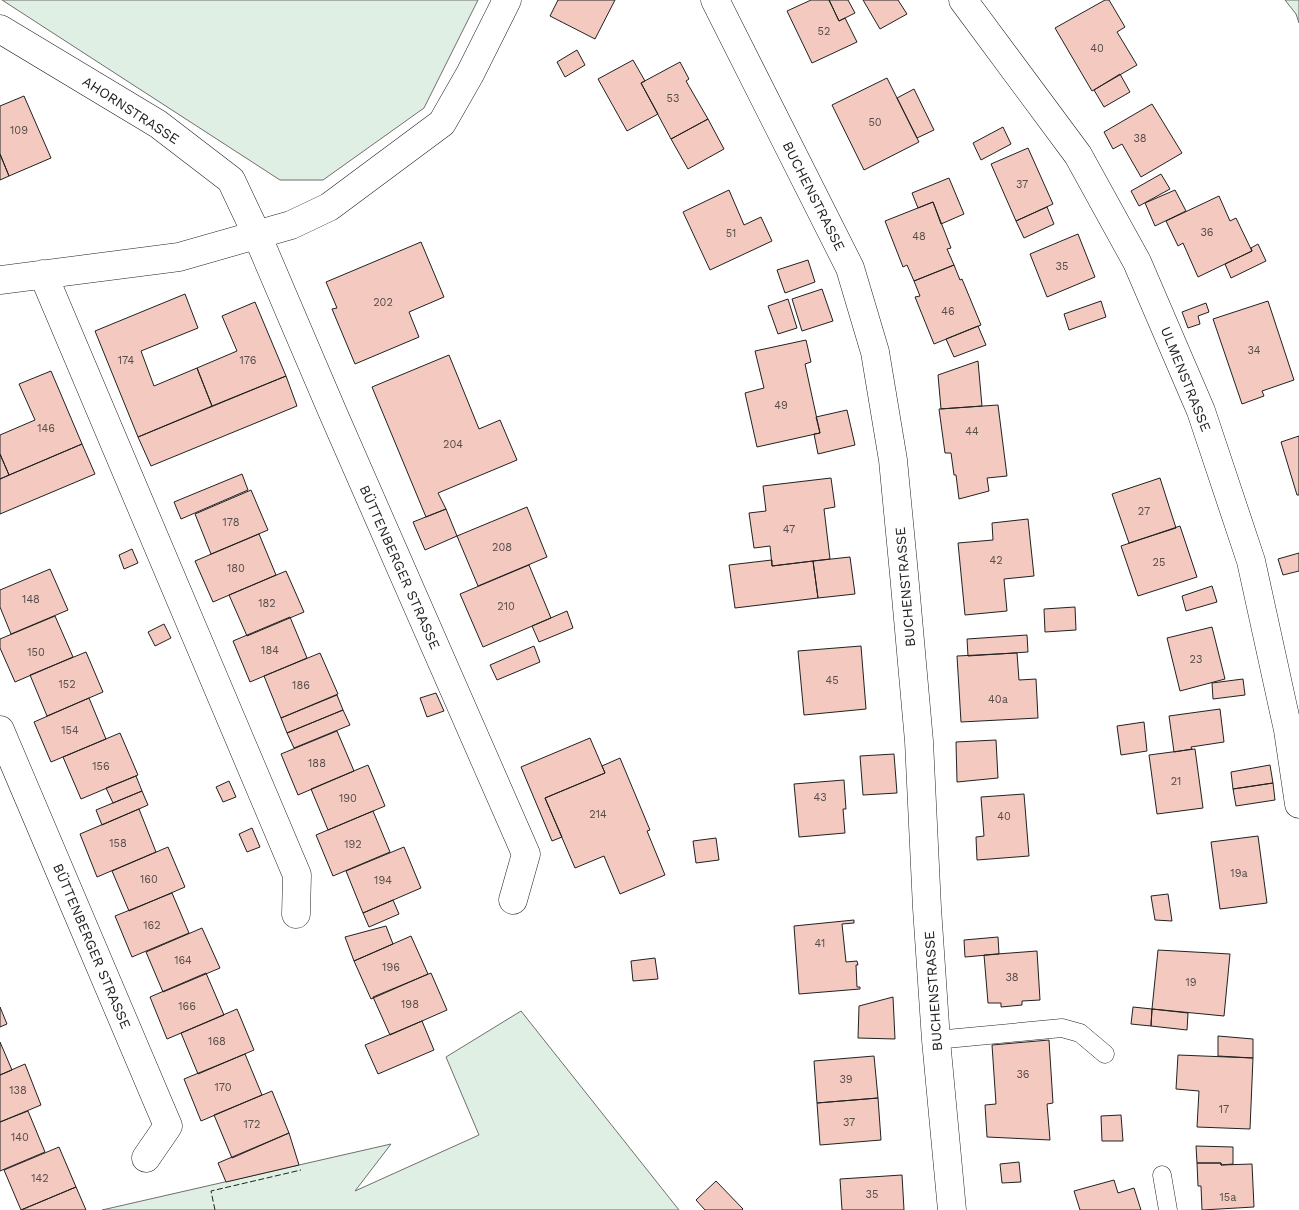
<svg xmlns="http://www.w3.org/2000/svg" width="1299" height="1210" font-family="'Work Sans',sans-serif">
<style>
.green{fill:#e0efe3;stroke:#6f6f6f}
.building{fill:#f3c9c0;stroke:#222}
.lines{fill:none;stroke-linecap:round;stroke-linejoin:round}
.lane-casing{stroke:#222;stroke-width:19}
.street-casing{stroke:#222;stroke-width:29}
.lane{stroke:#fff;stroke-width:18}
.street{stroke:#fff;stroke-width:28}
.fence{stroke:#222;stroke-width:1;stroke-dasharray:6 2.5;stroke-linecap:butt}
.labels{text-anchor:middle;stroke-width:4;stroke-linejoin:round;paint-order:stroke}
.number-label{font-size:11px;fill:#564c4a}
.street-label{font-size:14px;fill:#222;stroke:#fff}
</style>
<rect width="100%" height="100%" fill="#fff"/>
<path class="green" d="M2 0H478L424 108 323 180H280Z
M1285 0H1299V23L1296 14Z
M521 1011 679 1210H102L391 1144 355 1191 479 1135 446 1057Z"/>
<path class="building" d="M558 0H615L595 39 550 16Z
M811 0H829L839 21 845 18 857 42 812 63 787 11Z
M829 0H848L855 13 839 21Z
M863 0H898L907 14 880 29Z
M1105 0H1109L1125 27 1117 32 1137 65 1092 91 1055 28Z
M577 50 585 65 565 77 557 62Z
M633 60 645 81 641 83 658 114 627 131 598 79Z
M680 62 689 79 686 81 708 119 671 139 641 83Z
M1120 74 1130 92 1104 107 1094 90Z
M887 78 919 142 864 170 832 105Z
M914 89 934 130 917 138 897 98Z
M24 96 51 158 9 176 0 154V106Z
M1152 104 1182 153 1141 177 1122 144 1113 149 1104 132Z
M708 119 724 149 688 169 671 139Z
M1003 127 1011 144 981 160 973 143Z
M1028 148 1053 204 1016 221 991 164Z
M0 154 9 176 0 180Z
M1161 174 1170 189 1139 206 1131 191Z
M949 178 964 214 941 224 933 202 918 208 912 193Z
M729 190 744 225 761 217 772 241 710 270 683 212Z
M1175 190 1186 211 1155 226 1145 203Z
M1219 196 1230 221 1236 218 1252 251 1198 277 1183 243 1178 246 1166 221Z
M933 202 951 248 947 249 954 265 914 281 907 265 903 267 885 221Z
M1047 207 1054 224 1024 238 1016 221Z
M1078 234 1095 277 1047 297 1030 254Z
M421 242 444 297 409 312 419 337 355 364 332 309 337 308 326 282Z
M1258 244 1266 261 1231 278 1225 264 1252 251 1251 248Z
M808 260 815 282 785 293 777 270Z
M954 265 960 280 962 279 981 325 934 344 915 297 920 296 914 281Z
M822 289 833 321 802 331 792 299Z
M185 294 198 328 141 351 154 386 197 368 212 406 138 437 95 331Z
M788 299 797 328 778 334 768 306Z
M1101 301 1106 317 1069 330 1064 314Z
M1268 301 1294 380 1262 391 1264 396 1242 404 1213 319Z
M255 302 286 376 212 406 197 368 237 351 222 316Z
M1206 303 1209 312 1198 316 1200 324 1188 328 1182 312Z
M978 326 986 345 954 357 946 339Z
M806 340 811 362 805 364 820 433 757 447 745 393 764 388 755 351Z
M449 355 479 429 500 420 517 460 438 493 446 509 426 517 372 387Z
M978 361 982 406 941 409 938 375Z
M51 371 82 444 9 475 0 454V435L35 420 19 384Z
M286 376 297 406 151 466 138 437Z
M998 405 1007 476 987 478 989 491 959 499 956 475H954L951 453H945L939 409Z
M847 410 855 445 818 454 814 434 820 433 816 417Z
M1299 436V495H1297L1281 442Z
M82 444 95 474 0 514V479Z
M0 454 9 475 0 479Z
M242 474 248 490 181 519 174 502Z
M831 478 835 507 824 509 830 559 772 566 770 546 754 548 749 513 766 511 763 486Z
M1160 478 1176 528 1129 543 1112 494Z
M251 490 268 530 211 554 195 514Z
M527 507 547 557 478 586 457 536Z
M446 509 457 536 425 550 413 522Z
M1028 519 1034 576 1004 579 1007 611 965 615 958 543 993 540 992 523Z
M1180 526 1197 577 1138 596 1121 546Z
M259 534 276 575 213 602 195 561Z
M132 549 138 563 124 569 119 555Z
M1299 553V571L1283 575 1278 559Z
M850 557 855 594 818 598 813 561Z
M772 560V566L813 561 818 598 735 608 729 565Z
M529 565 551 618 483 647 460 594Z
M50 569 68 610 11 634 0 607V590Z
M286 571 304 612 247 636 229 595Z
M1212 586 1217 602 1186 611 1182 596Z
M1075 607 1076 630 1045 632 1044 609Z
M567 611 573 628 539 642 532 626Z
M55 616 73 657 15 682 0 648V639Z
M290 617 307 658 250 682 233 641Z
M164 624 171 638 155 646 148 632Z
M1212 627 1225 679 1180 691 1167 638Z
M1027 635 1028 652 968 656 967 639Z
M534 646 540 662 497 680 490 665Z
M861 646 866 709 804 715 798 651Z
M86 652 103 692 47 716 30 675Z
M320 653 338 694 281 718 264 676Z
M1017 653 1019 680 1036 679 1038 718 961 722 957 656Z
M1243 679 1245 695 1213 699 1212 683Z
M436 693 444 711 427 717 420 698Z
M337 695 343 710 287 733 281 718Z
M89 698 106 739 51 762 34 722Z
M1220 709 1224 742 1191 747 1192 749 1174 752 1169 716Z
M343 710 350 725 294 748 287 733Z
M1144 722 1147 751 1121 755 1117 726Z
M337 731 354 771 298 795 281 754Z
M120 733 138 775 81 799 63 757Z
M590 738 605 773 545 798 562 837 552 841 521 767Z
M996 740 998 778 957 782 956 742Z
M1195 749 1203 808 1157 814 1149 755Z
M894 754 897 793 863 795 860 756Z
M620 758 650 830 647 831 665 875 620 894 604 856 575 868 545 798 605 773 602 766Z
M368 765 385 806 328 830 311 789Z
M1270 765 1273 783 1233 789 1231 772Z
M136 776 142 791 113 803 106 788Z
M844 780 846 809H843L845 833 799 837 794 784Z
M229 781 236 797 223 802 216 787Z
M1273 783 1275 800 1236 806 1233 789Z
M142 791 148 805 102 825 96 810Z
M1024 794 1029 856 977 860 976 837 984 836 981 797Z
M139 809 156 852 97 877 80 834Z
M373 811 390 852 333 876 316 835Z
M252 828 260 847 247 852 239 834Z
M1258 836 1267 903 1220 909 1211 842Z
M716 838 719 860 696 863 693 841Z
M168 847 185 887 129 911 112 871Z
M404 847 421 888 363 913 346 871Z
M172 893 189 933 132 957 115 916Z
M1168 894 1172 921 1155 920 1151 896Z
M393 900 399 914 369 927 363 913Z
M854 920V923L842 924 846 962 857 961 858 965H856L857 987H860V989L799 994 794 926Z
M386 926 393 944 354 961 345 937Z
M202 928 220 968 163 992 146 952Z
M411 936 428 974 371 999 354 961Z
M998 937 999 954 965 957 964 940Z
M1158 950 1230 954 1224 1016 1152 1009Z
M1037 951 1040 1000 1022 1001V1005L1001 1007V1003H988L984 955Z
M655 958 658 979 633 981 631 961Z
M206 973 224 1015 167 1039 150 997Z
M431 973 447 1010 390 1035 373 997Z
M893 997 895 1039 858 1038 859 1006Z
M0 1007 7 1024 0 1027Z
M1133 1007 1152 1009 1151 1026 1131 1024Z
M237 1009 254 1050 198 1074 181 1033Z
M1152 1009 1188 1013 1187 1030 1151 1026Z
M422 1021 434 1050 378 1074 365 1045Z
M1218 1036 1253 1039V1058L1218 1056Z
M1049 1040 1053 1103 1047 1104 1050 1140 987 1137 985 1105 996 1104 992 1045Z
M0 1042 12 1070 0 1075Z
M245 1054 262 1095 201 1121 184 1079Z
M1178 1055 1253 1058 1250 1129 1197 1127 1199 1091 1176 1089Z
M874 1056 878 1098 817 1103 814 1061Z
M25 1064 41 1105 0 1122V1075Z
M272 1091 289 1133 232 1158 214 1115Z
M878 1098 881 1140 820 1145 817 1103Z
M28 1111 45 1152 0 1171V1122Z
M1121 1115 1123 1141H1102L1101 1116Z
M289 1133 299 1165 226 1182 218 1163Z
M1196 1146 1233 1147V1164L1221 1165V1163H1197Z
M59 1147 76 1187 21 1210 4 1170Z
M1019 1162 1021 1182 1002 1183 1000 1164Z
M1197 1163H1221V1165L1252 1164 1254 1207 1202 1210 1201 1186H1198Z
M902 1175 904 1210H842L840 1179Z
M1114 1180 1118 1193 1134 1188 1141 1210H1080L1074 1191Z
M716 1181 743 1209 742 1210H705L696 1200Z
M76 1187 86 1210H21Z"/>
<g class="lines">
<defs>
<path id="lane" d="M936 1040 1062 1028 1080 1033 1105 1054
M1162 1175 1168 1210"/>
<path id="street" d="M715 0 850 268 875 352 893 460 904 574 919 741 927 908 936 1040 952 1210
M963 0 1078 155 1137 262 1201 411 1251 561 1288 730 1299 804
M0 29 158 124 231 180 257 235 333 413 526 854 513 900
M43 274 297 875 296 914
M0 280 179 257 291 225 329 207 442 123 470 74 507 0
M0 730 168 1126 146 1158"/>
</defs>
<use href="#lane" class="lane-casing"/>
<use href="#street" class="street-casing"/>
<use href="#lane" class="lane"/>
<use href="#street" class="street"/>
<path class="fence" d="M215 1210 211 1191 301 1170"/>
</g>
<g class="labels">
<g class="number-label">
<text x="824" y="35">52</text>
<text x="1097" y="52">40</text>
<text x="673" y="102">53</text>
<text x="875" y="126">50</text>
<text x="19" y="134">109</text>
<text x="1140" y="142">38</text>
<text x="1022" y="188">37</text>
<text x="1207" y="236">36</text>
<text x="731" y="237">51</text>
<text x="919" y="240">48</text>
<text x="1062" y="270">35</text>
<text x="383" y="306">202</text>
<text x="948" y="315">46</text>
<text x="1254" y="354">34</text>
<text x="126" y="364">174</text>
<text x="248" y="364">176</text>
<text x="781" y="409">49</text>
<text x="46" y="432">146</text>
<text x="972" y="435">44</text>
<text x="453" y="448">204</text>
<text x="1144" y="515">27</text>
<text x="231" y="526">178</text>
<text x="789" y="533">47</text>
<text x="502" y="551">208</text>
<text x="996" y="564">42</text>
<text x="1159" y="566">25</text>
<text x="236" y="572">180</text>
<text x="31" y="603">148</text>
<text x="267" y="607">182</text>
<text x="506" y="610">210</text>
<text x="270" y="654">184</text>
<text x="36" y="656">150</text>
<text x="1196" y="663">23</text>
<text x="832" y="684">45</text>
<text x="67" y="688">152</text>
<text x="301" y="689">186</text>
<text x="998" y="703">40a</text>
<text x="70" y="734">154</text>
<text x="317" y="767">188</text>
<text x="101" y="770">156</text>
<text x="1176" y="785">21</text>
<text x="820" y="801">43</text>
<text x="348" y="802">190</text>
<text x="598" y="818">214</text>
<text x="1004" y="820">40</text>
<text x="118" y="847">158</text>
<text x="353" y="848">192</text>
<text x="1239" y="877">19a</text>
<text x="149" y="883">160</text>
<text x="383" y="884">194</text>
<text x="152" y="929">162</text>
<text x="820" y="947">41</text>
<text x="183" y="964">164</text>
<text x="391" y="971">196</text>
<text x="1012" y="981">38</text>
<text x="1191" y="986">19</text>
<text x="410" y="1008">198</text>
<text x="187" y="1010">166</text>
<text x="217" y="1045">168</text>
<text x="1023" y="1078">36</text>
<text x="846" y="1083">39</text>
<text x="223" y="1091">170</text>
<text x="18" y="1094">138</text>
<text x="1224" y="1113">17</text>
<text x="849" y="1126">37</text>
<text x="252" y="1128">172</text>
<text x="20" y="1141">140</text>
<text x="40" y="1182">142</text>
<text x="872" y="1198">35</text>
<text x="1228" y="1201">15a</text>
</g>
<g class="street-label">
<text transform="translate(131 110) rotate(33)" y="5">AHORNSTRASSE</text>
<text transform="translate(814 196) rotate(63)" y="5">BUCHENSTRASSE</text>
<text transform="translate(1186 379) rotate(68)" y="5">ULMENSTRASSE</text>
<text transform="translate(400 567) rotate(66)" y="5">BÜTTENBERGER STRASSE</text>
<text transform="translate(905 587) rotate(-95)" y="5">BUCHENSTRASSE</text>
<text transform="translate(92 946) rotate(67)" y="5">BÜTTENBERGER STRASSE</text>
<text transform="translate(933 991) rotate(-94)" y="5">BUCHENSTRASSE</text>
</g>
</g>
</svg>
